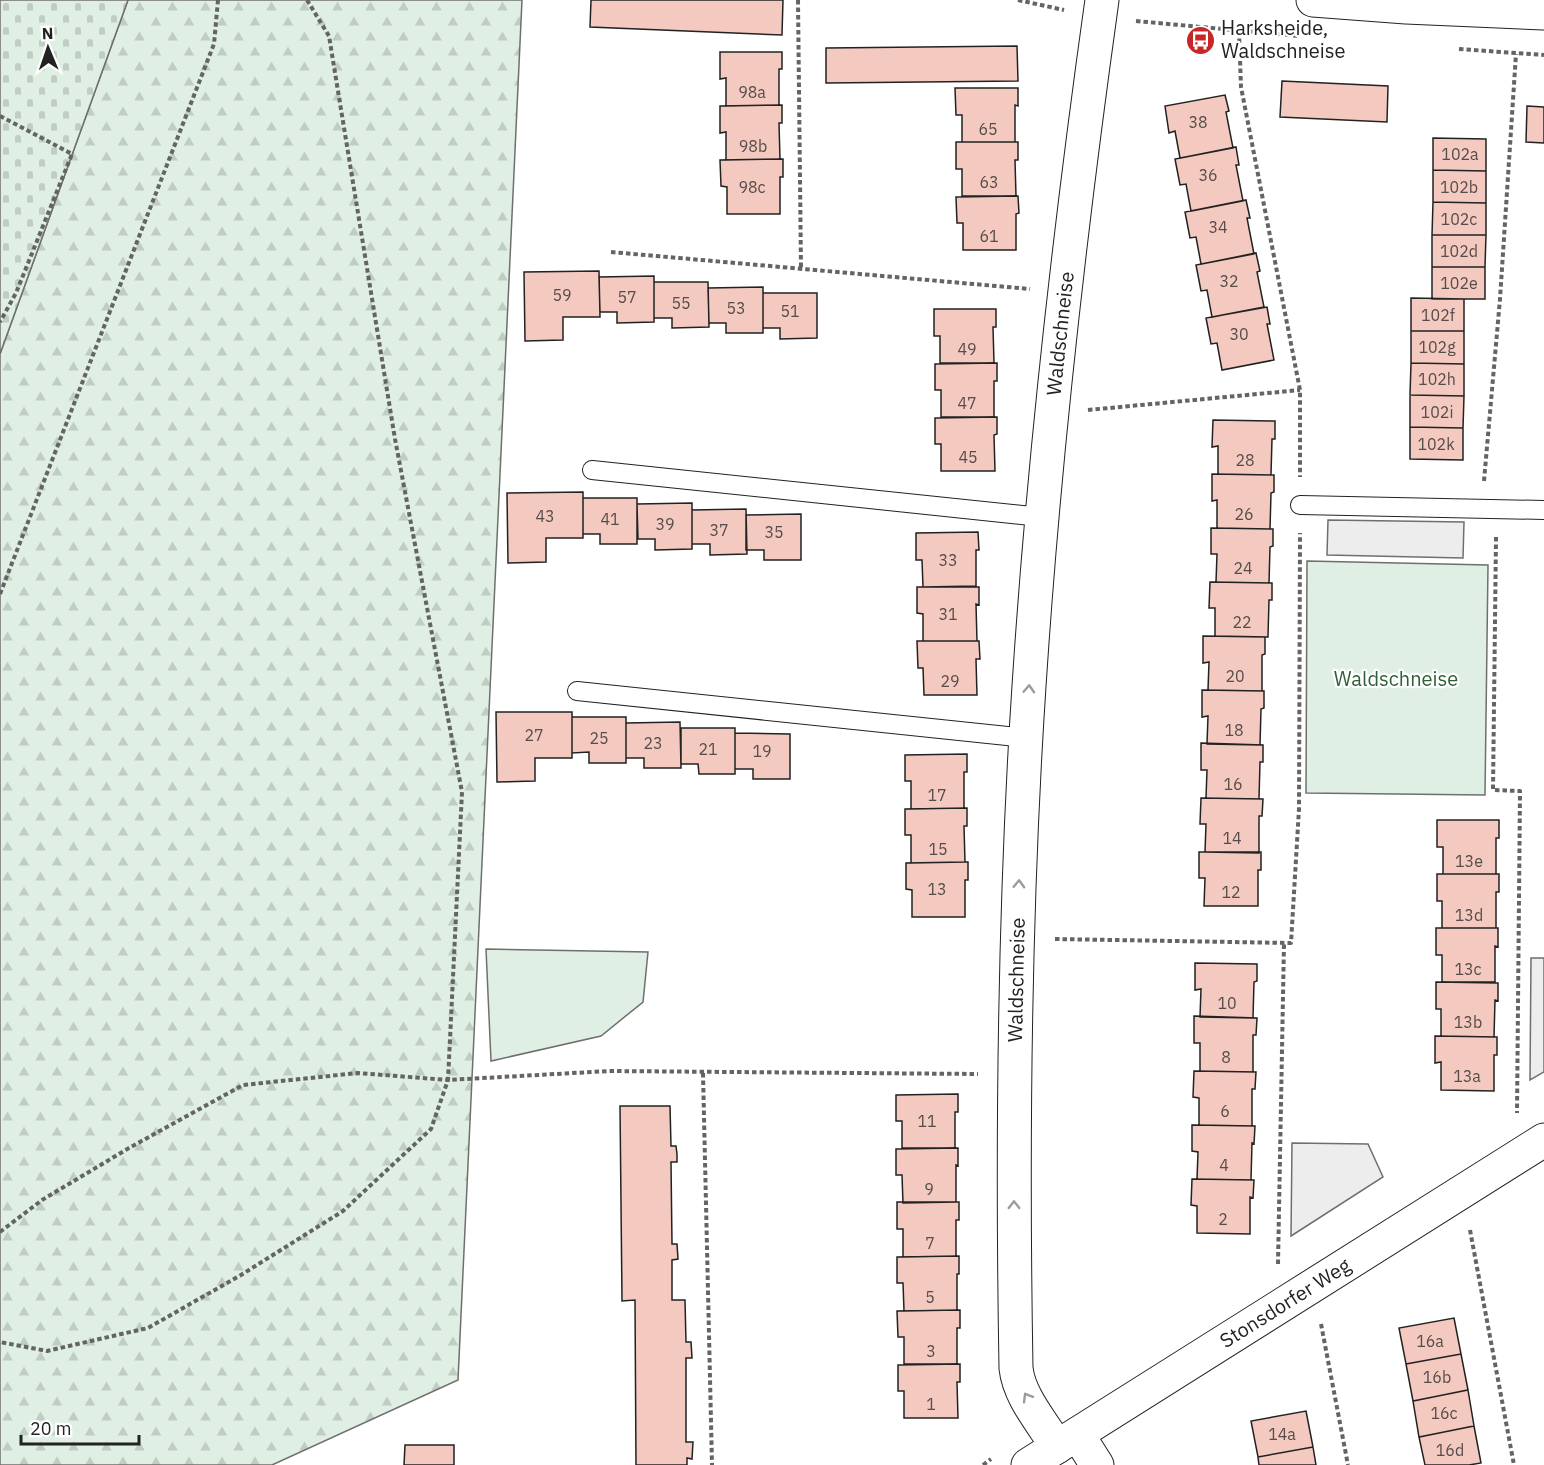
<svg xmlns="http://www.w3.org/2000/svg" width="1544" height="1465" font-family="'IBM Plex Sans',sans-serif">
<style>
.forest{fill:url(#forest-firs);stroke:#6f6f6f;stroke-width:1.5}
.cemetery{fill:url(#cemetery-stones);stroke:#6f6f6f;stroke-width:1.5}
.green{fill:#e0efe3;stroke:#6f6f6f;stroke-width:1.5}
.parking{fill:#ededed;stroke:#6f6f6f;stroke-width:1.5}
.building{fill:#f3c9c0;stroke:#222;stroke-width:1.5}
.lines{fill:none;stroke-linecap:round;stroke-linejoin:round}
.service-casing{stroke:#222;stroke-width:20}
.minor-casing{stroke:#222;stroke-width:35}
.secondary-casing{stroke:#222;stroke-width:35}
.path{stroke:#646464;stroke-width:4;stroke-dasharray:4.5 3;stroke-linecap:butt}
.service{stroke:#fff;stroke-width:18}
.minor{stroke:#fff;stroke-width:33}
.secondary{stroke:#fff;stroke-width:33}
.oneway{stroke:#9c9c9c}
.labels{text-anchor:middle;stroke-width:4.5;stroke-linejoin:round;paint-order:stroke}
.number-label{font-size:16px;fill:#564c4a}
.poi-label{font-size:20px;fill:#222;stroke:#fff;text-anchor:start}
.street-label{font-size:20px;fill:#222;stroke:#fff}
.park-label{font-size:20px;fill:#2f5e38;stroke:#fff}
</style>
<defs>
<pattern id="forest-firs" width="22" height="20" patternUnits="userSpaceOnUse" patternTransform="scale(1.5)"><rect width="22" height="20" fill="#e0efe3"/><path d="M5 1l3.5 6h-7zM16 11l3.5 6h-7z" fill="#c0cdc2"/></pattern>
<pattern id="cemetery-stones" width="16" height="16" patternUnits="userSpaceOnUse" patternTransform="scale(1.5)"><rect width="16" height="16" fill="#e0efe3"/><path d="M2 7V4a2 2 0 0 1 4 0v3zM10 15v-3a2 2 0 0 1 4 0v3z" fill="#c0cdc2"/></pattern>
</defs>
<rect width="100%" height="100%" fill="#fff"/>
<path class="forest" d="M128 0H522L458 1380 272 1465H0V354Z"/>
<path class="cemetery" d="M0 0H128L0 354Z"/>
<path class="green" d="M1307 561 1488 565 1485 795 1306 793Z
M486 949 648 952 643 1002 601 1036 491 1061Z"/>
<path class="parking" d="M1328 520 1464 522 1463 558 1327 555Z
M1531 958H1544V1072L1530 1080Z
M1292 1143 1368 1144 1383 1177 1291 1236Z"/>
<path class="building" d="M591 0H783L782 35 590 27Z
M1017 46 1018 81 826 83V48Z
M720 52H782V69H779V105L726 106V78L720 79Z
M1282 81 1388 86 1387 122 1280 117Z
M955 88H1018V106L1015 105V142H962V115H956Z
M1225 95 1229 111 1226 112 1233 148 1180 158 1175 131 1169 133 1165 106Z
M782 105V123H779L780 159 726 160V132L720 133V106Z
M1527 106 1544 107V143L1526 142Z
M1433 138 1486 139V171L1433 170Z
M956 142H1018V160H1015L1016 196H962V169H956Z
M1236 147 1239 165H1236L1243 201 1191 211 1186 184 1180 185 1175 159Z
M783 159V177H780V214H727V187L721 186 720 160Z
M1433 170 1486 171V203L1433 202Z
M1018 196 1019 213 1016 214V250H963V223H957L956 197Z
M1246 200 1250 218H1247L1254 254 1201 264 1196 237 1190 238 1185 212Z
M1433 202 1486 203V235H1432Z
M1432 235H1486L1485 267H1432Z
M1256 253 1260 271 1257 272 1264 307 1212 317 1207 290 1201 291 1196 265Z
M1432 267H1485V299H1432Z
M599 271 600 317H563V340L525 341 524 272Z
M654 276V322L617 323V312H600L599 277Z
M654 282H708L709 327 672 328V318H654Z
M763 287V333H726V323H709L708 288Z
M763 293H817V338L780 339V328H763Z
M1411 298 1464 299V331H1411Z
M1267 307 1270 324H1267L1274 360 1222 370 1217 343 1211 344 1206 318Z
M934 309H996V327H993L994 363H940V336H934Z
M1411 331H1464V364L1411 363Z
M997 363V381H994V417H941V390H935V364Z
M1411 363 1464 364V396L1410 395Z
M1410 395 1464 396 1463 428 1410 427Z
M997 417V434L994 435 995 471H941V444H935V418Z
M1213 420 1275 421V439H1272L1271 475 1218 474V446L1212 447Z
M1410 427 1463 428V460L1410 459Z
M1212 474 1274 475V492L1271 493 1270 529 1217 528V500L1212 501Z
M583 492V538H546V562L508 563 507 493Z
M583 498H637V544H600V534H583Z
M692 503V549L655 550V539H638L637 504Z
M746 509 747 554 710 555V544H692V510Z
M801 514V560H764V550H746V515Z
M1211 528 1273 529V546L1270 547 1269 583 1216 582 1217 554H1211Z
M978 532 979 550H976V586L923 587 922 560H916V533Z
M1210 582 1272 583V600H1269L1268 637 1215 636V608H1209Z
M917 587H979V605L976 604 977 641H923V614L917 613Z
M1203 636 1265 637V654L1262 655V691L1208 690 1209 662 1203 663Z
M917 641H979L980 659H976L977 695H924L923 668H918Z
M1202 690 1264 691V708L1261 709 1260 745 1207 744 1208 716 1202 717Z
M496 712H572V758H535V781L497 782Z
M572 717H626V763H589V752L572 753Z
M680 722 681 768H644V758H626V723Z
M681 728H735V774H699L698 764H681Z
M735 733 790 734V779H753V769H735Z
M1201 743 1263 745V762H1260L1259 799 1206 798 1207 770H1201Z
M967 754V772H964V808L911 809V781H905V755Z
M1201 798 1263 799 1262 816H1259V853L1205 852 1206 824H1200Z
M967 808V826H964L965 862 911 863V835H905V809Z
M1437 820H1499V838H1496V874H1443V847H1437Z
M1199 852H1261V870H1258V906H1204L1205 878H1199Z
M965 862H968V880H965V917H912V890L906 889V863Z
M1437 874H1499V892H1496V928H1442V901H1437Z
M1436 928H1498V947L1495 946V982H1442V955H1436Z
M1195 963 1257 964V981L1254 982 1253 1018 1200 1017 1201 989 1195 990Z
M1436 982 1498 983V1001L1495 1000 1494 1037 1441 1036V1009H1436Z
M1194 1016 1257 1018 1256 1035H1253V1072L1200 1071V1043H1194Z
M1435 1036 1497 1037V1055H1494V1091L1441 1090V1062L1435 1063Z
M1194 1071 1256 1072 1255 1089H1252V1126L1199 1125V1098L1193 1097Z
M958 1094V1112H955V1148H902V1121H896V1095Z
M620 1106H670L671 1146H676L677 1154V1162H671L672 1244H677L678 1259 672 1260V1300H685L686 1342H691L692 1358H686V1442H693L692 1459 687 1458V1465H636L635 1300 622 1301Z
M1192 1125 1255 1126 1254 1144 1252 1143 1251 1180 1197 1179 1198 1152 1192 1151Z
M958 1148V1166L956 1165V1202L903 1203 902 1175H896V1149Z
M1192 1179 1254 1180 1253 1198 1250 1197V1234L1197 1233V1206L1191 1205Z
M897 1202H959V1220H956V1256L903 1257V1229H897Z
M959 1256V1274H957V1310L904 1311 903 1283H897V1257Z
M960 1310V1328H957V1364H904V1337H898L897 1311Z
M1454 1318 1461 1354 1406 1364 1399 1328Z
M1461 1354 1468 1390 1413 1401 1406 1364Z
M960 1364V1382H957L958 1418H904V1391H898V1365Z
M1468 1390 1474 1426 1419 1437 1413 1401Z
M1306 1411 1313 1447 1258 1457 1251 1421Z
M1474 1426 1481 1463 1469 1465H1425L1419 1437Z
M405 1445H454V1465H404Z
M1313 1447 1316 1465H1259L1258 1457Z"/>
<g class="lines">
<defs>
<path id="service" d="M592 470 1041 517
M1300 505 1544 510
M577 691 1026 738"/>
<g id="minor">
<path d="M1078 1435 1097 1465"/>
<path id="s1" d="M1057 1447C1043 1423 1019 1397 1016 1368 1012 1141 1014 913 1029 686 1044 456 1070 228 1102 0"/>
</g>
<g id="secondary">
<path d="M1313 0 1406 7 1544 13"/>
<path id="s2" d="M1028 1465 1544 1140"/>
</g>
</defs>
<use href="#service" class="service-casing"/>
<use href="#minor" class="minor-casing"/>
<use href="#secondary" class="secondary-casing"/>
<path class="path" d="M307 0 329 36 395 439 462 792 448 1080 609 1071 978 1074
M798 0 801 269
M1018 0 1064 10
M1136 21 1299 36
M1239 31 1241 87 1300 390V477
M1459 49 1544 55
M0 116 72 154 16 293 0 322
M611 252 1030 289
M1088 410 1300 390
M1484 481 1500 299 1516 54
M1496 537 1493 790 1520 791 1517 1113
M0 594 214 44 218 0
M1055 939 1291 943 1299 809 1300 533
M703 1073 712 1465
M1470 1230 1514 1465
M0 1232 42 1200 129 1148 243 1085 358 1073 448 1080 431 1129 343 1211 241 1275 148 1328 47 1351 0 1342
M1278 1264 1284 943
M1321 1324 1348 1465
M983 1465 991 1459"/>
<use href="#service" class="service"/>
<use href="#minor" class="minor"/>
<use href="#secondary" class="secondary"/>
</g>
<defs><path id="oneway-chevron" d="M-2-3.5L2.5 0L-2 3.5" fill="none" stroke-width="1.6" stroke-linecap="round" stroke-linejoin="round" transform="scale(1.5)"/></defs>
<g class="oneway">
<use href="#oneway-chevron" transform="translate(1029 689) rotate(-87)"/>
<use href="#oneway-chevron" transform="translate(1019 884) rotate(-88)"/>
<use href="#oneway-chevron" transform="translate(1014 1205) rotate(-90)"/>
<use href="#oneway-chevron" transform="translate(1027 1397) rotate(-121)"/>
</g>
<defs>
<symbol id="bus-disc" viewBox="-11 -11 22 22"><circle r="9.5" fill="#c62828" stroke="#fff"/><path d="M-5-6H5V4H4V6H2V4H-2V6H-4V4H-5ZM-3.5-4V0h7V-4ZM-3.5 1.2v1.5H-2V1.2ZM2 1.2v1.5H3.5V1.2Z" fill="#fff"/></symbol>
</defs>
<g fill-rule="evenodd">
<use href="#bus-disc" x="1184" y="24" width="33" height="33"/>
</g>
<g class="labels">
<g class="number-label">
<text x="752" y="98">98a</text>
<text x="1198" y="128">38</text>
<text x="988" y="135">65</text>
<text x="753" y="152">98b</text>
<text x="1460" y="160">102a</text>
<text x="1208" y="181">36</text>
<text x="989" y="188">63</text>
<text x="752" y="193">98c</text>
<text x="1459" y="193">102b</text>
<text x="1459" y="225">102c</text>
<text x="1218" y="233">34</text>
<text x="989" y="242">61</text>
<text x="1459" y="257">102d</text>
<text x="1229" y="287">32</text>
<text x="1459" y="289">102e</text>
<text x="562" y="301">59</text>
<text x="627" y="303">57</text>
<text x="681" y="309">55</text>
<text x="736" y="314">53</text>
<text x="790" y="317">51</text>
<text x="1438" y="321">102f</text>
<text x="1239" y="340">30</text>
<text x="1437" y="353">102g</text>
<text x="967" y="355">49</text>
<text x="1437" y="385">102h</text>
<text x="967" y="409">47</text>
<text x="1437" y="418">102i</text>
<text x="1436" y="450">102k</text>
<text x="968" y="463">45</text>
<text x="1245" y="466">28</text>
<text x="1244" y="520">26</text>
<text x="545" y="522">43</text>
<text x="610" y="525">41</text>
<text x="665" y="530">39</text>
<text x="719" y="536">37</text>
<text x="774" y="538">35</text>
<text x="948" y="566">33</text>
<text x="1243" y="574">24</text>
<text x="948" y="620">31</text>
<text x="1242" y="628">22</text>
<text x="1235" y="682">20</text>
<text x="950" y="687">29</text>
<text x="1234" y="736">18</text>
<text x="534" y="741">27</text>
<text x="599" y="744">25</text>
<text x="653" y="749">23</text>
<text x="708" y="755">21</text>
<text x="762" y="757">19</text>
<text x="1233" y="790">16</text>
<text x="937" y="801">17</text>
<text x="1232" y="844">14</text>
<text x="938" y="855">15</text>
<text x="1469" y="867">13e</text>
<text x="937" y="895">13</text>
<text x="1231" y="898">12</text>
<text x="1469" y="921">13d</text>
<text x="1468" y="975">13c</text>
<text x="1227" y="1009">10</text>
<text x="1468" y="1028">13b</text>
<text x="1226" y="1063">8</text>
<text x="1467" y="1082">13a</text>
<text x="1225" y="1117">6</text>
<text x="927" y="1127">11</text>
<text x="1224" y="1171">4</text>
<text x="929" y="1195">9</text>
<text x="1223" y="1225">2</text>
<text x="930" y="1249">7</text>
<text x="930" y="1303">5</text>
<text x="1430" y="1347">16a</text>
<text x="931" y="1357">3</text>
<text x="1437" y="1383">16b</text>
<text x="931" y="1410">1</text>
<text x="1444" y="1419">16c</text>
<text x="1282" y="1440">14a</text>
<text x="1450" y="1456">16d</text>
</g>
<g class="poi-label">
<text x="1221" y="35">Harksheide,<tspan x="1221" dy="23">Waldschneise</tspan></text>
</g>
<g class="street-label">
<text dy="7" stroke="none"><textPath href="#s1" startOffset="1126">Waldschneise</textPath></text>
<text dy="7" stroke="none"><textPath href="#s1" startOffset="478">Waldschneise</textPath></text>
<text dy="7" stroke="none"><textPath href="#s2" startOffset="304">Stonsdorfer Weg</textPath></text>
</g>
<g class="park-label">
<text x="1396" y="686">Waldschneise</text>
</g>
</g>
<g transform="translate(48 48) rotate(358)" stroke="#ffffff" stroke-width="4.5" paint-order="stroke">
<path d="M0-4.5L10 22L0 15L-10 22Z" fill="#222222"/>
<text y="-9" font-size="16" font-weight="bold" text-anchor="middle" fill="#222222">N</text>
</g>
<path d="M21 1435v9h118v-9" fill="none" stroke="#222222" stroke-width="3"/>
<text x="30" y="1435" font-size="18" fill="#222222" stroke="#ffffff" stroke-width="4.5" paint-order="stroke">20 m</text>
</svg>
